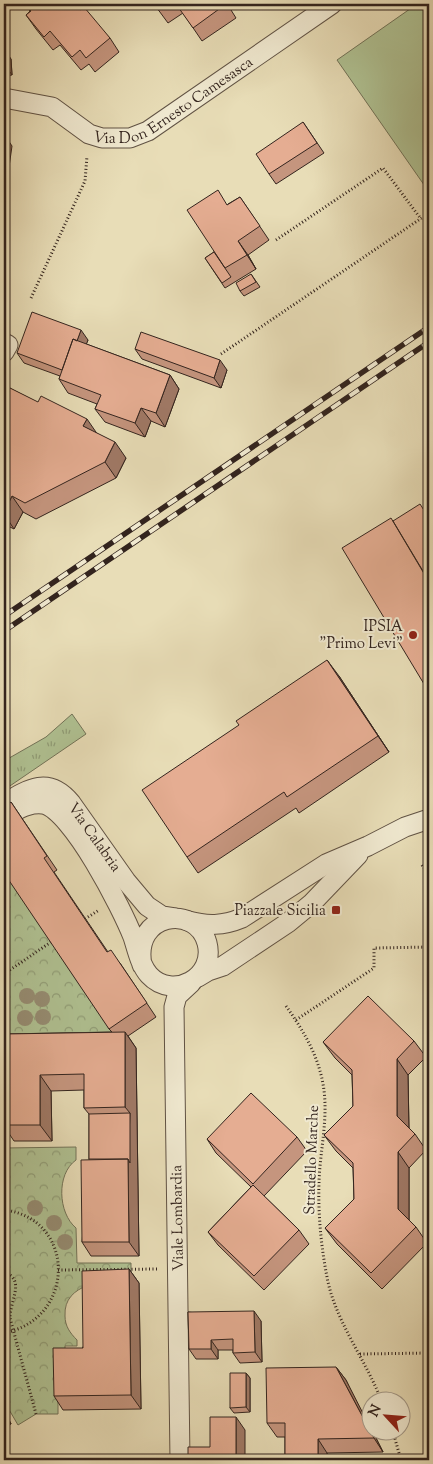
<svg xmlns="http://www.w3.org/2000/svg" width="433" height="1464" font-family="'Sorts Mill Goudy',serif">
<style>
.grass{fill:url(#grass-tufts);stroke:#727358}
.forest{fill:url(#forest-crowns);stroke:#727358}
.pitch{fill:#b0c293;stroke:#727358}
.lines{fill:none;stroke-linecap:round;stroke-linejoin:round}
.minor-casing{stroke:#605244;stroke-width:21}
.path{stroke:#33241e;stroke-width:3;stroke-dasharray:1 2.5;stroke-linecap:butt}
.minor{stroke:#f0e9d0;stroke-width:19}
.rail-casing{stroke:#33241e;stroke-width:5.5}
.rail{stroke:#f0e9d0;stroke-width:4;stroke-dasharray:11;stroke-linecap:butt}
.tree{fill:#968d73}
.wall{fill:#c5957e;stroke:#33241e}
.shaded-wall{fill:#a07966;stroke:#33241e}
.building{fill:#e5ad92;stroke:#33241e}
.poi-dot{fill:#8f2418;stroke:#f0e9d0;stroke-width:2}
.labels{text-anchor:middle;stroke-width:4;stroke-linejoin:round;paint-order:stroke}
.street-label{font-size:15px;fill:#33241e;stroke:#f0e9d0}
.poi-label{font-size:15px;fill:#33241e;stroke:#f0e9d0;text-anchor:end}
</style>
<defs>
<pattern id="grass-tufts" width="24" height="20" patternUnits="userSpaceOnUse" patternTransform="scale(1.25)"><rect width="24" height="20" fill="#b0c293"/><path d="M3 7l-1-3M5 7V3M7 7l1-3M15 17l-1-3M17 17v-4M19 17l1-3" fill="none" stroke="#909d77"/></pattern>
<pattern id="forest-crowns" width="20" height="18" patternUnits="userSpaceOnUse" patternTransform="scale(1.25)"><rect width="20" height="18" fill="#b0c293"/><path d="M2 6a3 3 0 1 1 6 0M12 15a3 3 0 1 1 6 0" fill="none" stroke="#909d77"/></pattern>
</defs>
<rect width="100%" height="100%" fill="#e8ddb7"/>
<filter id="stains"><feTurbulence type="fractalNoise" baseFrequency=".004" numOctaves="4"/><feColorMatrix values="0 0 0 0 .2 0 0 0 0 .09 0 0 0 0 .02 0 0 0 .5 -.17"/></filter>
<radialGradient id="worn" r=".72"><stop offset=".6" stop-color="#630" stop-opacity="0"/><stop offset="1" stop-color="#630" stop-opacity=".3"/></radialGradient>
<path class="grass" d="M72 714 86 734 4 790V761L46 737Z"/>
<path class="forest" d="M4 872 115 1037 4 1046Z
M76 1147V1160C56 1174 58 1213 76 1228L77 1263H131V1276C107 1281 63 1282 65 1316 65 1326 70 1333 77 1340V1346H65V1362L58 1364V1414H36L18 1425 4 1401V1148Z"/>
<path class="pitch" d="M417 4H429V192L337 60Z"/>
<g class="lines">
<defs>
<g id="minor">
<path id="s1" d="M4 98 52 107 89 134 102 138H130L148 131 332 4"/>
<path d="M4 343 8 345 4 352"/>
<path id="s2" d="M4 804C29 788 49 776 71 803L126 881 147 906 162 916 175 918"/>
<path d="M4 816C16 811 28 802 43 804 72 810 122 909 133 937 137 949 140 965 149 975 173 1001 216 977 207 943 196 903 132 913 142 965"/>
<path d="M188 921C207 926 223 926 242 918L326 864 368 846 405 827 429 819"/>
<path d="M198 977 208 971 223 966 289 922 312 903 358 855"/>
<path d="M180 1460 174 1007 177 996 191 983"/>
</g>
</defs>
<use href="#minor" class="minor-casing"/>
<path class="path" d="M276 240 383 168 421 219
M31 298 85 181 87 156
M221 354 429 213
M422 865 429 876
M85 919 99 910
M4 974 51 942
M286 1006C303 1030 318 1055 323 1084 329 1116 320 1150 319 1182 318 1214 321 1246 327 1277 335 1321 366 1360 382 1402
M296 1020 374 968V948L429 947
M4 1210C76 1218 77 1319 4 1333
M58 1270 158 1269
M4 1272C26 1280 10 1300 10 1318L36 1414
M360 1354 429 1353
M393 1432 401 1460"/>
<use href="#minor" class="minor"/>
<defs>
<path id="rail" d="M4 616 429 327
M4 631 429 342"/>
</defs>
<use href="#rail" class="rail-casing"/>
<use href="#rail" class="rail"/>
</g>
<g class="tree">
<circle cx="27" cy="996" r="8"/>
<circle cx="42" cy="999" r="8"/>
<circle cx="43" cy="1017" r="8"/>
<circle cx="25" cy="1018" r="8"/>
<circle cx="35" cy="1208" r="8"/>
<circle cx="54" cy="1223" r="8"/>
<circle cx="65" cy="1242" r="8"/>
</g>
<path class="wall" d="M25 4H74L80 10 110 38 119 52 95 72 89 64 81 70 60 45 53 50 36 29 26 15 30 11Z
M154 4H240L231 10 236 18 202 41 183 13 168 23Z
M4 50 11 59 12 75 4 76Z
M303 122 324 153 276 184 269 174Z
M240 197 269 240 248 255 256 269 225 288 205 258 214 252 228 204Z
M251 274 260 287 244 296 240 291Z
M88 340 86 344 170 375 179 389 165 427 151 421 145 437 105 422 95 409 97 404 68 393 59 379 60 376 24 363 17 353Z
M135 349 227 370 221 388 142 359Z
M4 385 96 433 126 458 116 478 36 519 23 512 14 529 4 524Z
M429 517V691L424 684 393 521Z
M339 676 389 752 299 813 296 808 198 873 187 857Z
M11 802 57 870 54 872 108 952 120 963 156 1017 128 1036 136 1048 139 1256H91L82 1242 89 1159V1114L84 1108V1090L51 1091 52 1141H14L4 1126V1034L112 1032 109 1029Z
M414 1041 426 1057 408 1075 409 1128 415 1134 426 1150 409 1168V1220L416 1227 427 1243 382 1289 337 1244 325 1228 354 1199 353 1168 336 1151 324 1135 353 1106 352 1075 335 1058 323 1042Z
M297 1137 307 1151 264 1196 299 1230 309 1244 264 1290 218 1245 208 1232 251 1187 216 1153 207 1139Z
M129 1269 139 1283 141 1409 63 1410 54 1396Z
M188 1312 261 1321 262 1362 240 1363 233 1353V1350H218V1359H196L189 1349Z
M336 1367 346 1380 370 1432H373L383 1452 327 1453V1460H285V1437H277L267 1423Z
M246 1373 250 1378V1412L234 1413 230 1408Z
M4 1410 11 1424 4 1428Z"/>
<path class="shaded-wall" d="M4 50 11 59 12 75 5 65Z
M4 134 12 146 6 188 4 185Z
M238 241 248 255 256 269Z
M81 330 88 340 72 381 65 371Z
M220 360 227 370 221 388 214 378Z
M170 375 179 389 165 427 156 413Z
M141 408 151 421 145 437 135 423Z
M87 419 98 435 83 426Z
M115 442 126 458 116 478 105 462Z
M12 496 23 512 14 529 4 514V512Z
M327 660 339 676 389 752 378 736Z
M125 1032 136 1048 139 1256 129 1242 128 1159 130 1113 125 1107Z
M397 1059 408 1075 409 1133 397 1116Z
M40 1075 51 1091 52 1141 40 1125Z
M398 1152 409 1168V1226L398 1209Z
M129 1269 139 1283 141 1409 131 1395Z
M254 1311 261 1321 262 1362 255 1352Z
M211 1340 218 1350V1359L211 1349Z
M336 1367 346 1380 370 1427V1432H373L383 1452 374 1438Z
M246 1373 250 1378V1412L246 1407Z
M4 1410 11 1424 4 1413Z
M236 1417 245 1430V1460H236Z
M318 1439 327 1453V1460H318Z"/>
<path class="building" d="M25 4H74L80 10 84 7 110 38 86 58 80 50 72 57 50 31 44 37 26 15 31 11Z
M154 4H167L158 10Z
M176 4H226L193 28Z
M4 50 5 65H4Z
M303 122 317 143 269 174 256 154Z
M218 190 227 205 240 197 260 226 238 241 247 255 225 268 187 210Z
M214 252 231 277 222 283 205 258Z
M251 274 256 282 240 291 236 283Z
M32 312 81 330 77 341 73 339 62 370 17 353Z
M141 332 220 360 214 378 135 349Z
M73 339 170 375 156 413 141 408 135 423 95 409 101 395 59 379Z
M4 385 38 402 41 396 87 419 83 426 115 442 105 462 25 503 12 496 4 512Z
M420 504 429 518V581L393 521Z
M391 518 429 582V681L424 684 342 548Z
M327 660 378 736 287 797 284 792 187 857 142 790 239 725 236 721Z
M11 802 47 856 44 858 107 952 111 950 147 1003 109 1029 4 873V807Z
M368 996 414 1041 397 1059V1116L415 1134 398 1152V1209L416 1227 371 1273 325 1228 354 1199 353 1163 324 1135 353 1106 352 1070 323 1042Z
M125 1032V1107L84 1108V1074L40 1075V1125H4V1034Z
M251 1093 297 1137 253 1184 207 1139Z
M130 1113V1163L128 1159H89V1114Z
M128 1159 129 1242H82L81 1160Z
M253 1185 299 1230 254 1276 208 1232Z
M129 1269 131 1395 54 1396 53 1348H83L82 1271Z
M254 1311 255 1352 233 1353V1339L211 1340V1349H189L188 1312Z
M336 1367 374 1438 318 1439V1460H285V1423H267L266 1368Z
M230 1373H246V1407L230 1408Z
M210 1417H236V1460H188V1447H210Z
M81 1456H92V1460H81Z"/>
<g class="poi-dot">
<circle cx="413" cy="635" r="5"/>
<rect x="331" y="905" width="10" height="10" rx="2.5"/>
</g>
<g class="labels">
<g class="street-label">
<text dy="5" stroke="none"><textPath href="#s1" startOffset="190">Via Don Ernesto Camesasca</textPath></text>
<text dy="5" stroke="none"><textPath href="#s2" startOffset="118">Via Calabria</textPath></text>
<text transform="translate(311 1160) rotate(-88)" y="5">Stradello Marche</text>
<text transform="translate(177 1218) rotate(-91)" y="5">Viale Lombardia</text>
</g>
<g class="poi-label">
<text x="403" y="631">IPSIA<tspan x="403" dy="17">"Primo Levi"</tspan></text>
<text x="326" y="915">Piazzale Sicilia</text>
</g>
</g>
<rect width="433" height="1464" fill="none" stroke="#e8ddb7" stroke-width="20"/>
<rect x="5" y="5" width="423" height="1454" fill="none" stroke="#33241e" stroke-width="2.5"/>
<rect x="10" y="10" width="413" height="1444" fill="none" stroke="#33241e"/>
<g transform="translate(386 1416) rotate(296)"><circle r="24" fill="#f0e9d0" stroke="#a49a89"/>
<path d="M0-4L9 19L0 12L-9 19Z" fill="#8f2418"/>
<text y="-8" font-size="14" font-weight="bold" text-anchor="middle" fill="#33241e">N</text>
</g>
<rect width="100%" height="100%" filter="url(#stains)"/>
<rect width="100%" height="100%" fill="url(#worn)"/>
</svg>
